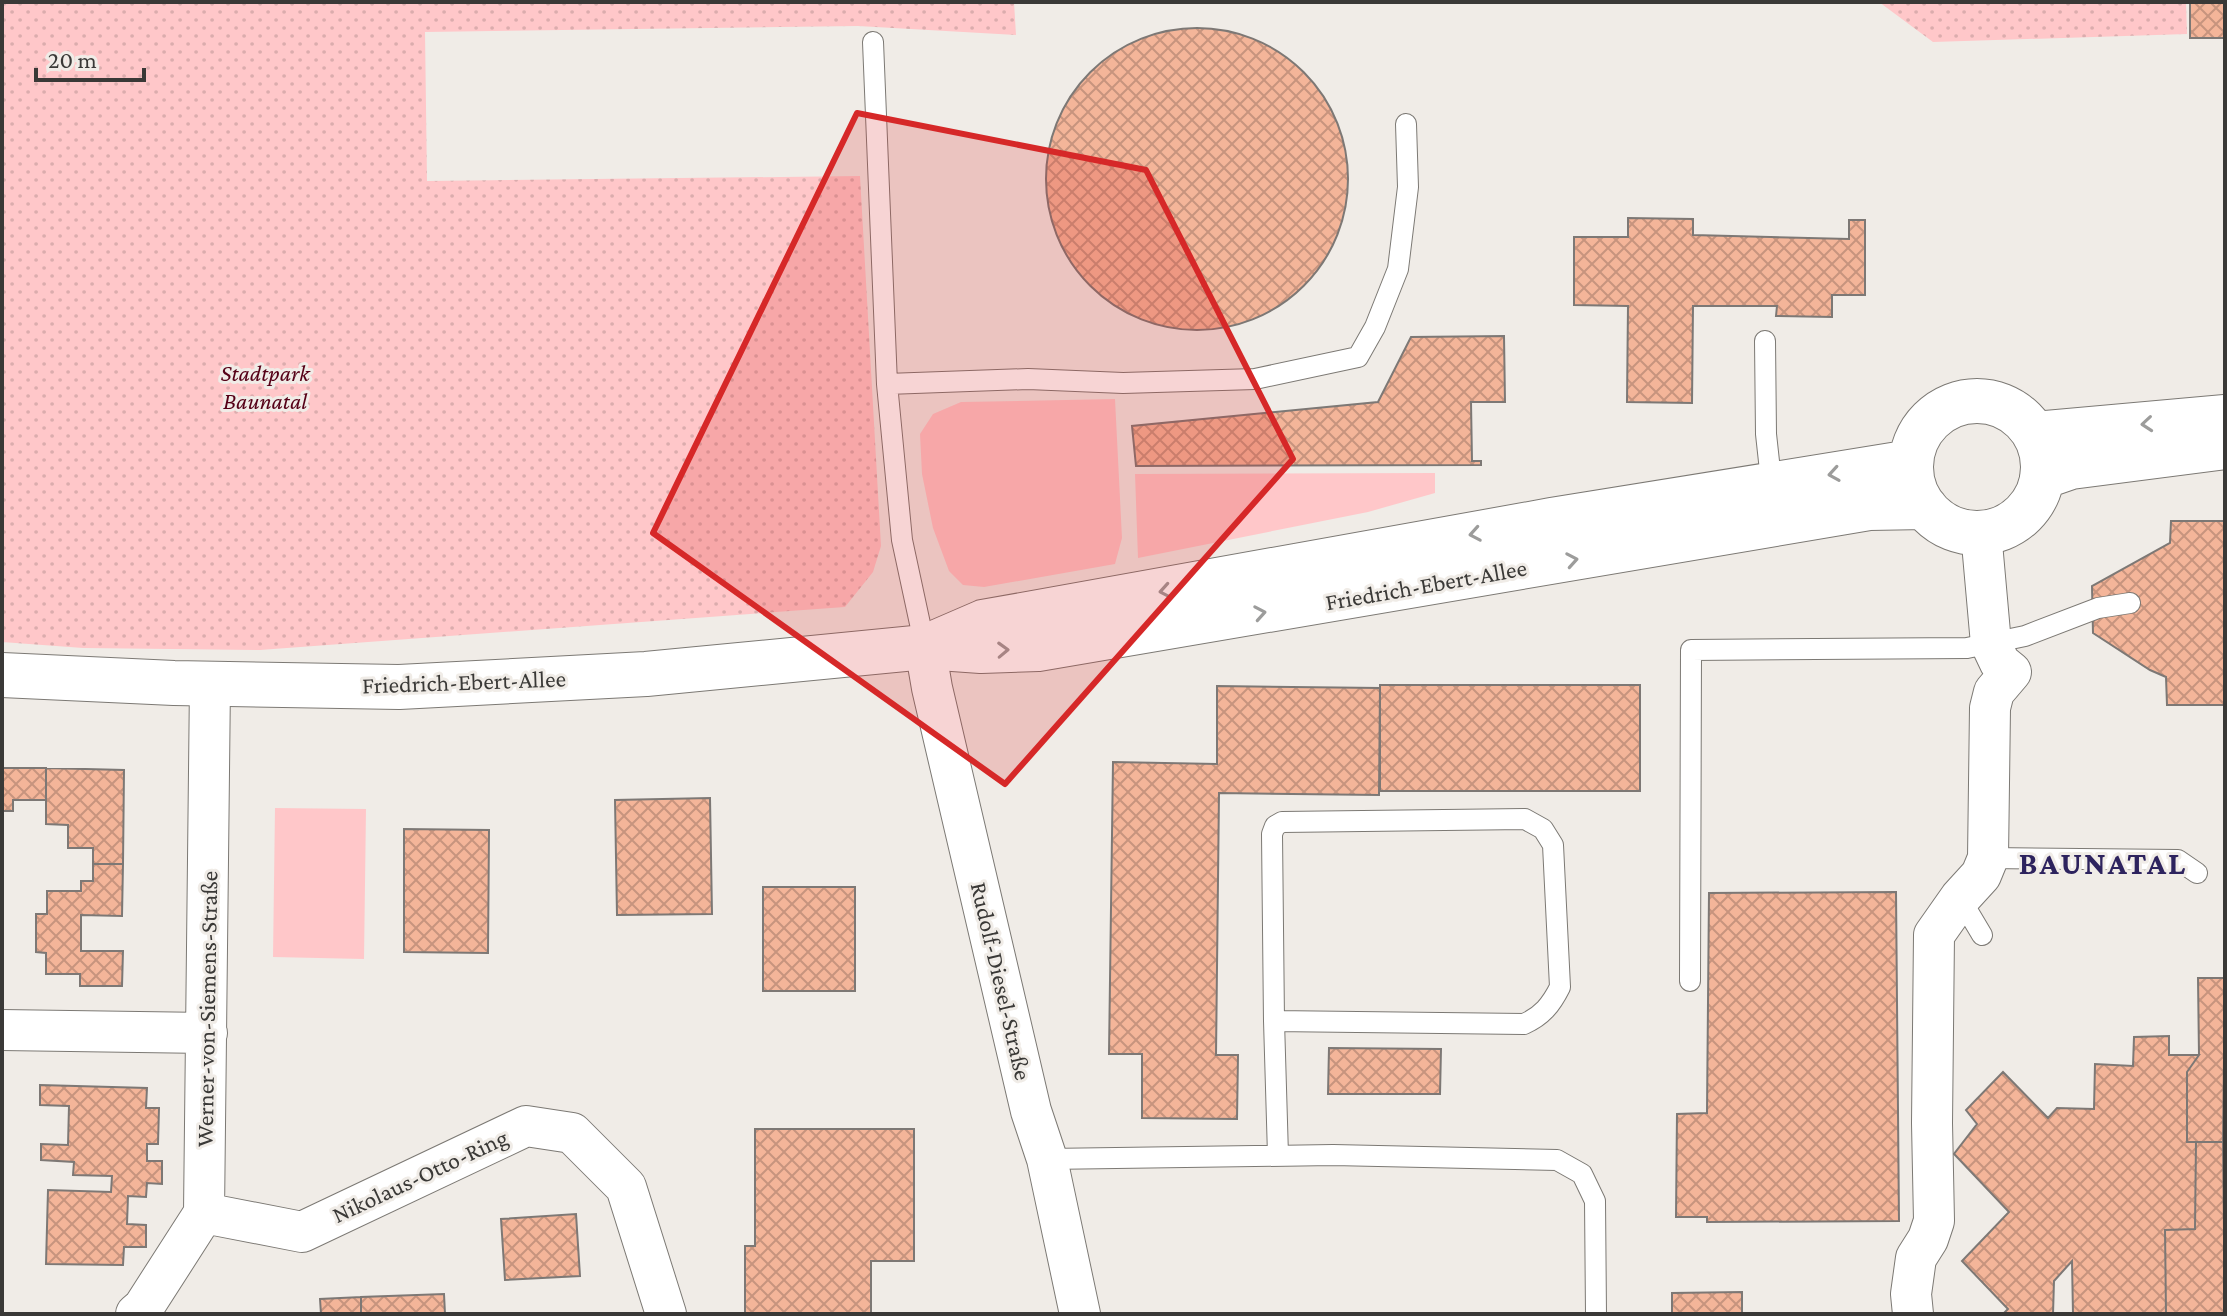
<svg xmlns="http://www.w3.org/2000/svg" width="2227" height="1316" font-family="'Crimson Pro',serif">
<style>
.grass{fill:#ffc7c9}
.park{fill:url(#park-dots)}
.building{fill:url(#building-cross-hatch);stroke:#7d7875;stroke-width:2}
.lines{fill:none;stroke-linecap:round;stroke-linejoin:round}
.lane-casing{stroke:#7c7974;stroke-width:22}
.street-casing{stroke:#7c7974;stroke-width:42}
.secondary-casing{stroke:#7c7974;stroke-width:46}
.lane{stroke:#fff;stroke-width:20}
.street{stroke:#fff;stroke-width:40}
.secondary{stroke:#fff;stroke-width:44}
.oneway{stroke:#9c9c9b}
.marked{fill:#d62828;fill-opacity:0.2;stroke:#d62828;stroke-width:6;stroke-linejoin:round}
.labels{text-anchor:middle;stroke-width:6;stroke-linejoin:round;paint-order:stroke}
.park-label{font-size:24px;font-style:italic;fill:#550117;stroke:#f0ece7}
.street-label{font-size:24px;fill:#3a3937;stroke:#f0ece7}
.district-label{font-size:32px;font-weight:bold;letter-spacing:2px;fill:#2d235e;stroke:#f0ece7}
</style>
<defs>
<pattern id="park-dots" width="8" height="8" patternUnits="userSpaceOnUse" patternTransform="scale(2)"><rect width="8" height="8" fill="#ffc7c9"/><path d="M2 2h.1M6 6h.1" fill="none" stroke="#dbacad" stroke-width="1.8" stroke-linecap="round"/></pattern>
<pattern id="building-cross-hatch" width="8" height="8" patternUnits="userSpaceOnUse" patternTransform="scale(2)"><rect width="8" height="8" fill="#f4b599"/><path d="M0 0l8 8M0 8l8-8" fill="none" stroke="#c7947e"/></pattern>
</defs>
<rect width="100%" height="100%" fill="#f0ece7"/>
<path class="grass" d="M1115 399 1122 538 1115 564 984 587 963 585 949 571 933 528 922 474 920 434 933 414 961 402Z
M1435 473V493L1368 512 1138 558 1135 474Z
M275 808 366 809 364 959 273 957Z"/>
<path class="park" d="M2 2H1014L1016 35 858 26 425 32 427 181 860 176 881 546 873 572 845 607 260 650 83 648 2 642Z
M1879 2H2186L2187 34 1933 42Z"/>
<path class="building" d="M2190 2H2225V38H2190Z
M1046 179a151 151 0 1 1 302 0a151 151 0 1 1-302 0Z
M1628 218 1693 219V235L1849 239V220H1865V295H1832V317L1776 316 1777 306H1693L1692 403 1627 402 1628 306 1574 305V237H1628Z
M1504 336 1505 402H1471L1472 461H1481V465L1136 466 1132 426 1378 402 1411 337Z
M2171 521H2225V705H2167L2166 677 2150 670 2093 633 2092 586 2170 543Z
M1380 685H1640V791H1380Z
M1217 686 1380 688 1379 795 1219 793 1216 1055H1238L1237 1119 1142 1118V1054H1109L1113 762 1217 764Z
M2 768H46V800H13V811H2Z
M46 768 124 770 123 864H93V848H68V825L46 824Z
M710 798 712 914 617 915 615 800Z
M404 829 489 830 488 953 404 952Z
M93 864H123L122 916 81 915V951H123L122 986H80V974H46V953L36 952V914H47V891H81V881H93Z
M763 887H855V991H763Z
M1896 892 1899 1221 1707 1222V1217H1676L1677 1114 1707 1113 1709 893Z
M2198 978H2225L2223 1142H2187V1072L2199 1055Z
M2169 1036V1055H2199L2187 1072V1142H2196L2195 1229 2165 1230 2166 1314H2073L2072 1261 2054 1281 2053 1314H2003L2008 1309 1962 1261 2009 1212 1954 1154 1977 1124 1966 1110 2003 1072 2048 1118 2057 1108 2094 1109 2095 1064 2133 1066 2134 1037Z
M1329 1048 1441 1049 1440 1094H1328Z
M40 1085 147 1088 146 1108H159L158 1144H147V1161H162V1184L147 1183 146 1197 128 1196 127 1224 146 1225V1247H124L123 1265 46 1264 48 1190 111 1192 112 1176 73 1175 74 1162 41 1160V1144L68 1145 69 1106 40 1105Z
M755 1129H914V1261H871V1314H745V1246H755Z
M2196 1142H2223L2225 1314H2166L2165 1230 2195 1229Z
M576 1214 580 1276 505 1280 501 1219Z
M1742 1292V1314H1672V1293Z
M444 1294 445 1314H361V1297Z
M361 1297V1314H321L320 1299Z"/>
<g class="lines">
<defs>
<path id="lane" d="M873 42 887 384 902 540 925 647
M1765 341 1766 434 1772 489
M887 384 1028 379 1123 383 1255 379 1358 357 1375 327 1398 269 1408 187 1406 124
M1988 858 2178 860 2197 873
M1960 898 1982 935
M1690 981 1691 650 1967 648 2025 636 2098 608 2130 603
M1274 1021 1524 1024C1542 1016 1551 1005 1560 987L1553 845 1543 829 1525 819 1282 822 1275 826 1272 834 1274 1021 1278 1155
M1047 1159 1333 1155 1557 1160 1582 1174 1595 1201 1596 1314"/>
<path id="street" d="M925 647 932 688 1031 1111 1047 1159 1080 1314
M2 1030 207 1033
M204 1213 302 1232 526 1126 572 1133 626 1187 666 1314
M136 1314 143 1308 204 1213 210 683
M1913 1314 1911 1294 1916 1258 1928 1239 1934 1221 1932 1123 1934 935 1960 898 1981 875 1988 858 1990 708 1994 692 2011 672 2000 663 1991 644 1981 532"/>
<path id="secondary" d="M1911 467a66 66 0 1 1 132 0a66 66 0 1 1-132 0Z
M2035 434 2225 417
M2042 477 2071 467 2225 447
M939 641 983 622 1552 520 1911 462
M2 675 174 683 399 687 646 674 925 647 981 651 1038 649 1869 508 1925 507"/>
</defs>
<use href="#lane" class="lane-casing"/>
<use href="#street" class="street-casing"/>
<use href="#secondary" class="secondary-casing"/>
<use href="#lane" class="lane"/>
<use href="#street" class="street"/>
<use href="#secondary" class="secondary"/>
</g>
<defs><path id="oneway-chevron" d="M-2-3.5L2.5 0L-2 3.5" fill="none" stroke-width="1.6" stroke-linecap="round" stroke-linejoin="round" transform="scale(2)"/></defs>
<g class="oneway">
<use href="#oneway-chevron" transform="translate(2147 424) rotate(175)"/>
<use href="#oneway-chevron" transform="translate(1834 474) rotate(171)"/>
<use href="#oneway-chevron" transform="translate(1475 534) rotate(170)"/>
<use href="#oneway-chevron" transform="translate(1572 560) rotate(-10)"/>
<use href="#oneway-chevron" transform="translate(1165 591) rotate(170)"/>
<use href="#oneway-chevron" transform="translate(1260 613) rotate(-10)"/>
<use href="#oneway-chevron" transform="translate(1003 650) rotate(-2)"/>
</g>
<path class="marked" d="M857 113 1146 170 1293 459 1005 784 653 533Z"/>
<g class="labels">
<g class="park-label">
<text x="265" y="381">Stadtpark<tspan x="265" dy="28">Baunatal</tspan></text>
</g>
<g class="street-label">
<text transform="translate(1426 585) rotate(-10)" y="8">Friedrich-Ebert-Allee</text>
<text transform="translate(464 682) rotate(-2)" y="8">Friedrich-Ebert-Allee</text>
<text transform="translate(1001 981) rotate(77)" y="8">Rudolf-Diesel-Straße</text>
<text transform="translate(207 1009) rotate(-89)" y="8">Werner-von-Siemens-Straße</text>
<text transform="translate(420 1176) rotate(-25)" y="8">Nikolaus-Otto-Ring</text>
</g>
<g class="district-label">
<text x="2103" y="874">BAUNATAL</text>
</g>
</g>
<rect width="2227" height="1316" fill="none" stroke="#3a3937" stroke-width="8"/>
<path d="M36 68v12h108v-12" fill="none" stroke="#3a3937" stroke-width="4"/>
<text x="48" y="68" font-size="24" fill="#3a3937" stroke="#f0ece7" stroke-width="6" paint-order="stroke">20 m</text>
</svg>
